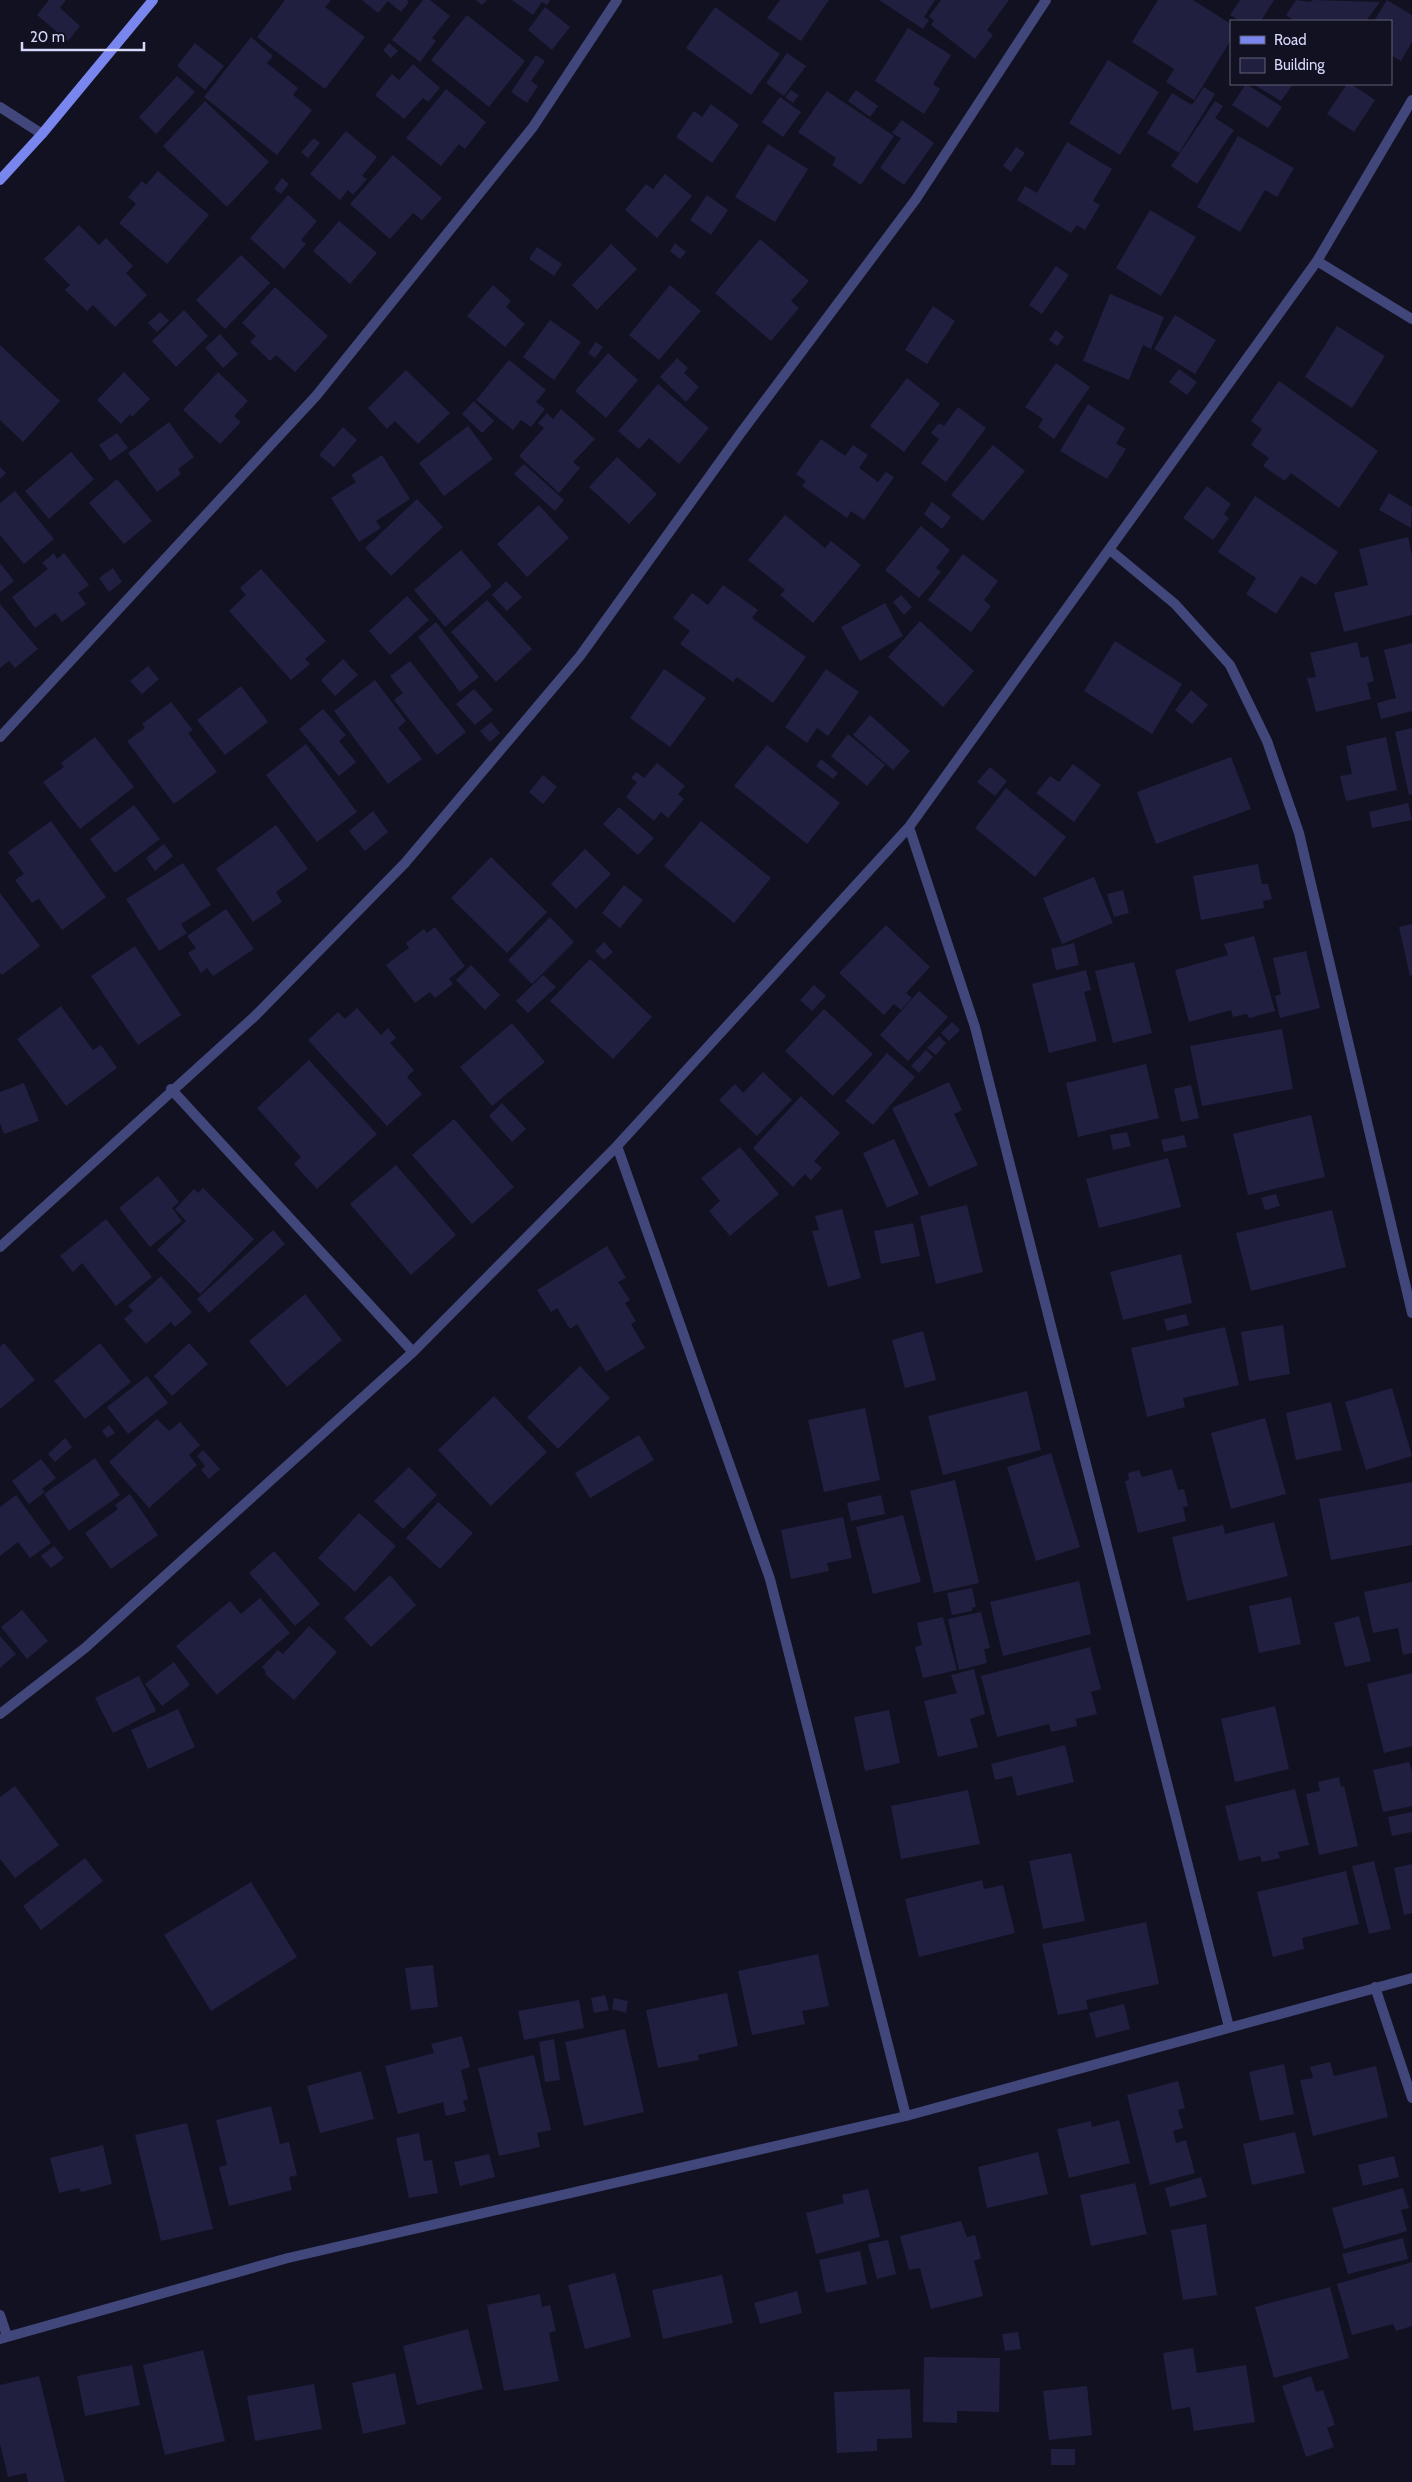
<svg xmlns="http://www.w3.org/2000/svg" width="1412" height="2482" font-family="Cabin,sans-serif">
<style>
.building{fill:#211f40}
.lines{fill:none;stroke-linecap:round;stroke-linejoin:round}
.street{stroke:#41477a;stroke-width:10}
.secondary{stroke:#7986ee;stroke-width:10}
</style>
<rect width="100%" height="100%" fill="#111121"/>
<path class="building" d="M49 0H66L60 8 80 26 68 41 37 15Z
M285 0H331L325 7 365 37 325 89 257 37Z
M362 0H407L409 2 401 12 388 1 378 13Z
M423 0H430L450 16 432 38 436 41 420 62 392 40Z
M476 0H487L482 5Z
M512 0H550L547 5 542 2 533 15Z
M780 0H829L801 41 767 18Z
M879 0H935L924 17 929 20 923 29Z
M941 0H1009L987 30 993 35 975 59 931 25 934 21 929 16Z
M1158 0H1193L1231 24V40L1194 100 1166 82 1174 69 1132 42Z
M1240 0H1274L1261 21H1240L1230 15Z
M1296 0 1311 2 1312 0 1380 2 1366 21H1295L1286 15Z
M1387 0 1412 15V42L1401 61 1391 55V21H1374Z
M545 7 570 27 552 50 528 30Z
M715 7 780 54 751 95 686 48Z
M467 15 525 61 489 107 431 60Z
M908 28 951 55 933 84 940 89 924 114 875 81Z
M251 37 273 56 267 63 298 88 293 95 312 110 277 155 204 97Z
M195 43 224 66 205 90 177 66Z
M389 43 398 51 391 58 383 50Z
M787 53 806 66 784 96 766 83Z
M536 55 545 61 531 81 538 86 527 103 511 92Z
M1108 60 1159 92 1120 155 1069 123Z
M413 64 440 88 428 102 423 98 404 119 375 95 392 74 399 80Z
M177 76 195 92 156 134 139 117Z
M1246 84 1282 107 1268 128 1232 105Z
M1253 84H1293L1281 101Z
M1347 84H1351L1375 100 1354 132 1327 114Z
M1204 87 1215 94 1179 153 1147 133 1172 93 1192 105Z
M446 89 486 122 465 149 459 144 441 166 406 138Z
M791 90 799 95 793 103 785 97Z
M856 90 878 106 870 117 848 101Z
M827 91 894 136 861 185 832 165 836 158 798 132Z
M780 97 801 112 783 137 762 122Z
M205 101 269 162 227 207 163 146Z
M1215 101 1223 106 1215 118 1234 130 1197 184 1171 166Z
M711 104 739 125 712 163 676 137 694 111 702 117Z
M902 120 934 143 904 185 880 168 901 138 892 133Z
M346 131 377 157 362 176 367 179 353 195 348 190 340 200 310 174Z
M1238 136 1294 168 1277 197 1265 190 1240 232 1197 207Z
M314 138 320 143 308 158 301 152Z
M1067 142 1112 169 1093 201 1100 205 1085 230 1077 225 1071 233 1017 200 1025 186 1037 193Z
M768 144 808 169 775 222 735 197Z
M1016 147 1025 153 1011 172 1003 166Z
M393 155 442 198 422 220 413 213 390 239 350 204Z
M158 171 209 215 167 264 119 223 136 204 128 197 142 181 146 185Z
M665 174 692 196 657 238 625 210 646 184 653 189Z
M282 178 289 184 281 194 274 189Z
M288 195 317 221 301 240 306 244 284 269 250 238Z
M707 195 728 210 711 235 690 220Z
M1150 210 1196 237 1161 296 1116 268Z
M339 221 377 253 350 284 313 251Z
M79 225 99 245 106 238 133 266 126 273 147 295 115 327 93 305 87 311 65 290 70 285 44 259Z
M760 239 809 281 791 301 799 308 771 341 715 293Z
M675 243 686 252 680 259 670 251Z
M611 244 637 269 597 310 572 285Z
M537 247 562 264 554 276 529 259Z
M241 255 270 283 225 329 196 300Z
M1056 266 1069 275 1042 314 1029 305Z
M493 285 511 301 506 307 525 324 505 347 467 316Z
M670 285 701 311 659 360 629 335Z
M275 287 328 336 295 372 276 355 270 361 250 342 256 336 242 323Z
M1110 294 1164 317 1151 349 1143 345 1129 380 1083 361Z
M933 306 955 321 927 364 905 350Z
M184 310 208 336 176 367 152 341Z
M160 312 169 321 157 332 148 323Z
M1175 315 1216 340 1195 374 1154 349Z
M550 320 581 342 554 380 523 357Z
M1337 326 1385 356 1352 408 1305 377Z
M1056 330 1064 337 1057 346 1049 340Z
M220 334 238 354 223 368 205 348Z
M596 342 603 347 595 358 588 353Z
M0 345 60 401 23 442 0 420Z
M608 353 638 380 606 418 575 391Z
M677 358 688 368 684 373 699 387 686 402 660 377Z
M509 360 546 390 536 402 545 409 531 427 521 420 513 430 476 400Z
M1056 363 1090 387 1054 439 1038 427 1043 419 1025 407Z
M1179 369 1197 382 1187 395 1169 382Z
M406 370 450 413 418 444 395 421 387 429 368 408Z
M124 372 150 399 132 417 130 414 121 424 97 400Z
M218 372 248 401 234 416 241 422 220 444 183 410Z
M907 378 940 404 904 452 870 426Z
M1279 381 1378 451 1339 508 1291 473 1285 481 1263 466 1269 458 1251 445 1262 429 1251 421Z
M658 384 709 428 679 464 649 438 639 449 618 431Z
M474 401 494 421 482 433 462 414Z
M1088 404 1125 428 1116 444 1126 449 1107 479 1060 451Z
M958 407 986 428 946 482 921 463 939 439 931 433 939 423 944 426Z
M561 409 595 439 573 462 580 468 559 493 519 456 544 428 538 423 547 413 553 419Z
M169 422 194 457 178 469 181 474 157 492 128 453Z
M468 426 493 459 444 496 419 463Z
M343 427 357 440 334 467 319 455Z
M117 433 128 448 110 461 99 445Z
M821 439 845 456 853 445 868 455 859 468 878 482 886 472 894 477 864 520 851 511 847 518 802 486 806 481 796 474Z
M993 445 1025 471 983 521 951 495Z
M71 452 94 479 49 519 25 491Z
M382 455 410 499 376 521 381 528 359 542 331 498 356 482 351 475Z
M617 457 657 494 629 524 589 487Z
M524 464 564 500 555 511 514 474Z
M0 467 6 473 0 479Z
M117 479 152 521 124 544 89 503Z
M1207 486 1231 504 1224 514 1229 518 1213 540 1183 518Z
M15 491 54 539 24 564 0 535V503Z
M1389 493 1412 507 1411 528 1379 510Z
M1255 496 1338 552 1316 585 1301 576 1276 614 1246 594 1256 578 1218 552Z
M417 499 443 527 391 576 365 548Z
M932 502 951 517 942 529 924 514Z
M539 505 569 538 527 577 497 544Z
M785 515 825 548 831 541 861 565 813 623 780 595 785 590 748 560Z
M921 526 950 550 936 568 941 572 919 598 885 570Z
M1408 537 1412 555V615L1344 632 1334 593 1368 585 1359 549Z
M461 550 492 586 445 627 414 590Z
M54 553 57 559 64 553 89 585 78 593 86 604 62 622 55 613 35 628 12 597 48 569 42 563Z
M963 554 998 581 984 600 991 606 971 632 928 600Z
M0 563 14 581 0 592Z
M113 568 122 582 109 592 99 578Z
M261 569 326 641 305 659 310 664 291 680 229 611 246 595 240 588Z
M506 581 522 597 507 611 492 595Z
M723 585 758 610 752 618 806 657 773 703 737 677 733 682 680 644 690 631 673 618 692 593 708 605Z
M901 595 912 607 904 615 893 602Z
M407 596 429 620 390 655 369 631Z
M487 600 532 649 496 682 451 632Z
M885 603 903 636 860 661 841 627Z
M0 604 38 649 15 668 9 661 0 668Z
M920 621 974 671 943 707 888 657Z
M436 622 479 677 460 692 418 637Z
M1115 641 1182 684 1152 734 1084 691Z
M1357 642 1361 658 1368 656 1374 681 1367 683 1371 699 1316 712 1307 678 1316 677 1310 653Z
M1412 643V711L1381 719 1377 703 1396 698 1384 650Z
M343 659 358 675 335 696 321 680Z
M410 661 466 732 437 755 394 700 403 693 390 676Z
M148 666 159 679 142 694 130 681Z
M664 669 706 698 670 747 630 718Z
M826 669 859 692 828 736 817 728 807 743 785 727Z
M375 680 406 721 398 728 422 759 388 784 334 711Z
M241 686 268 722 225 755 197 720Z
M474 689 493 710 475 725 456 704Z
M1191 690 1208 705 1192 724 1175 710Z
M171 702 193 730 188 733 217 772 174 804 127 741 145 728 142 724Z
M323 709 346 735 339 741 356 762 339 776 299 729Z
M870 715 910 751 893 770 853 735Z
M491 722 500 733 490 742 480 731Z
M1412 728V794L1409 795 1395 732Z
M848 734 885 765 867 786 831 756Z
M95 737 134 787 80 829 43 782 64 767 61 763Z
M1386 737 1397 790 1346 801 1340 776 1352 774 1346 746Z
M306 744 357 812 317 842 266 775Z
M767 745 840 803 807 844 734 786Z
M1231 757 1251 809 1156 844 1137 792Z
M821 759 838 773 833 779 816 766Z
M657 763 685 786 678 794 684 799 668 818 661 812 654 821 626 797 637 782 631 778 636 772 644 778Z
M1073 764 1101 785 1074 822 1036 793 1050 776 1059 782Z
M990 767 1007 781 995 796 977 782Z
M543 775 557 787 543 804 529 792Z
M1006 788 1066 837 1035 877 975 828Z
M1408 803 1412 820 1372 828 1369 812Z
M134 805 160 839 115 873 90 839Z
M619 807 654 838 638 855 603 824Z
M373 811 388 832 365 851 349 831Z
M51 821 106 897 62 930 39 899 32 903 15 880 24 874 8 852Z
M701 821 771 878 734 923 664 866Z
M276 825 308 869 276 892 282 902 253 922 216 869Z
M164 844 173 856 155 871 146 858Z
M585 849 611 874 576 909 551 884Z
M491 857 547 912 507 953 451 898Z
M183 863 211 905 181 924 187 933 159 951 126 899Z
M1258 864 1262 884H1268L1272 899 1263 901 1264 908 1201 920 1193 876Z
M1094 877 1113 923 1062 944 1043 898Z
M624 885 643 900 620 928 602 913Z
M1123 890 1129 913 1114 917 1107 894Z
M0 893 40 946 2 975 0 973Z
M226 909 254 949 213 976 207 968 201 973 188 953 196 948 187 936Z
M550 917 574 942 532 984 508 960Z
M1412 924V975L1410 976 1399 927Z
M886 925 930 967 906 993 912 998 901 1010 894 1004 884 1015 839 973Z
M435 927 465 966 449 979 453 984 435 998 430 992 415 1003 386 965 409 948 406 943 424 929 427 933Z
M1254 936 1275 1011 1249 1018 1247 1014 1233 1017 1231 1010 1189 1022 1175 970 1228 955 1224 944Z
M604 942 613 952 604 960 595 951Z
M1074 943 1079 965 1056 970 1051 949Z
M135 946 181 1015 138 1045 91 976Z
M1306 951 1320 1008 1280 1018 1275 996 1281 994 1273 958Z
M590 959 652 1017 613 1059 550 1001Z
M1134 962 1152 1033 1113 1043 1095 971Z
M471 965 500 995 485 1010 456 980Z
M1086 970 1091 990 1084 992 1097 1041 1049 1053 1032 984Z
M543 975 556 987 528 1013 516 1001Z
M814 985 826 996 812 1011 800 1000Z
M919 991 948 1017 908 1061 880 1035Z
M61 1006 93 1050 101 1045 117 1068 66 1106 17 1039Z
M357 1008 381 1035 388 1028 396 1038 390 1043 414 1070 407 1077 422 1094 387 1126 308 1040 338 1012 345 1019Z
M824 1009 873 1054 833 1096 785 1051Z
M952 1022 960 1030 949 1041 941 1033Z
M512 1023 545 1062 492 1106 460 1067Z
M1282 1029 1293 1089 1202 1106 1190 1046Z
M939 1036 946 1043 936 1055 927 1048Z
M926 1050 933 1057 919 1073 911 1066Z
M887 1053 915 1077 873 1125 845 1101Z
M309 1060 377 1134 317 1189 294 1164 301 1157 257 1108Z
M1146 1064 1159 1118 1078 1137 1066 1083Z
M763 1072 792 1100 757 1136 719 1100 735 1084 743 1093Z
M949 1082 962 1110 954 1114 978 1165 929 1187 892 1108Z
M24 1083 39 1121 4 1134 0 1123V1092Z
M1191 1085 1199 1118 1181 1122 1174 1089Z
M801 1096 840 1133 814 1161 822 1168 811 1180 805 1174 793 1187 753 1148Z
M502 1103 526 1129 512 1142 489 1116Z
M1311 1115 1325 1177 1248 1195 1233 1134Z
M454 1119 514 1187 472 1224 412 1155Z
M1127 1132 1131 1146 1113 1150 1110 1135Z
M1184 1135 1187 1147 1164 1152 1161 1140Z
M894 1139 919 1194 887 1208 863 1153Z
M740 1147 779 1194 730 1236 709 1211 720 1201 701 1178Z
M1168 1158 1181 1207 1099 1228 1086 1179Z
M396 1165 456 1235 411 1275 350 1204Z
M158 1176 179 1202 172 1208 182 1221 150 1247 119 1208Z
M203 1188 254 1239 200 1294 157 1250 186 1221 175 1209 194 1189 198 1193Z
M1276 1194 1280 1206 1265 1210 1261 1198Z
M967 1205 983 1272 936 1284 920 1216Z
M842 1209 861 1278 828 1287 812 1231 819 1230 815 1216Z
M1332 1210 1346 1267 1251 1291 1236 1233Z
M106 1219 152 1277 116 1306 82 1263 73 1272 60 1256Z
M913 1223 920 1256 881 1264 874 1231Z
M273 1230 285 1244 209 1313 197 1299Z
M607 1246 626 1278 618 1282 630 1300 625 1303 636 1321 631 1324 645 1348 606 1372 577 1324 570 1329 557 1308 551 1312 537 1290Z
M1181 1254 1192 1303 1123 1320 1110 1272Z
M161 1276 192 1312 175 1327 171 1322 146 1344 124 1319 133 1311 128 1306Z
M305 1294 342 1340 287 1387 249 1341Z
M1186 1314 1189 1325 1167 1331 1164 1319Z
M1283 1325 1290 1374 1249 1381 1241 1332Z
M1225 1327 1239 1385 1183 1398 1185 1407 1147 1417 1131 1348Z
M923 1331 936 1380 905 1388 892 1340Z
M4 1343 35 1380 0 1409V1347Z
M100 1343 131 1382 85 1419 54 1381Z
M189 1343 208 1364 172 1396 154 1376Z
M580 1366 610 1398 558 1449 527 1417Z
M147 1376 168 1403 128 1434 107 1407Z
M1392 1388 1412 1456 1366 1470 1345 1402Z
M1027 1391 1041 1450 943 1475 928 1416Z
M494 1396 547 1452 491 1506 438 1450Z
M1331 1402 1342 1450 1296 1460 1286 1413Z
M865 1408 880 1480 824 1492 808 1420Z
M1265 1418 1286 1494 1231 1509 1211 1433Z
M157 1419 169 1431 180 1422 200 1445 189 1455 197 1465 149 1508 109 1462Z
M109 1425 115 1433 107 1438 102 1431Z
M639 1435 654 1460 590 1498 575 1473Z
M65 1438 72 1447 55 1462 48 1454Z
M203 1450 220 1469 209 1479 201 1470 205 1466 197 1456Z
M1051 1453 1080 1547 1036 1561 1007 1467Z
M95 1458 120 1495 69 1531 44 1494Z
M41 1459 56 1478 42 1489 45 1492 29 1504 12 1481Z
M409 1467 437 1495 403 1529 374 1501Z
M1172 1469 1178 1490 1184 1489 1188 1506 1183 1507 1186 1521 1138 1533 1125 1481 1129 1480 1128 1473 1139 1470 1142 1477Z
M955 1480 979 1583 934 1593 910 1491Z
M1412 1482V1545L1331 1560 1319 1499Z
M130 1494 158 1535 111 1569 85 1533 118 1509 115 1505Z
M16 1495 51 1543 30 1558 18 1542 0 1556V1507Z
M881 1495 885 1514 851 1521 847 1503Z
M438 1502 473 1533 440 1569 406 1538Z
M359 1513 396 1546 355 1592 318 1558Z
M903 1515 921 1582 873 1594 856 1527Z
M843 1517 852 1558 827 1563 829 1571 791 1579 781 1530Z
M1274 1522 1288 1576 1187 1601 1172 1537 1223 1525 1225 1534Z
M54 1546 64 1558 51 1568 41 1556Z
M274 1551 320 1604 295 1626 249 1573Z
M390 1575 416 1605 371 1647 344 1618Z
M1079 1581 1091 1634 1003 1656 990 1602Z
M1412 1582V1653L1403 1655 1398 1628 1373 1633 1364 1592Z
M972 1588 976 1607 972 1608V1611L952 1615 947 1593Z
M1291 1597 1301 1644 1259 1653 1249 1606Z
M260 1598 290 1633 217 1695 176 1646 230 1601 241 1614Z
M22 1610 48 1641 27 1659 1 1627Z
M981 1612 990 1648 984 1649 987 1663 959 1670 948 1619Z
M1359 1616 1371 1661 1345 1667 1334 1623Z
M943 1617 957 1670 923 1678 915 1647 922 1645 917 1623Z
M309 1626 337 1652 294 1700 265 1674 266 1672 262 1667 278 1650 283 1654Z
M0 1636 16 1654 0 1668Z
M1090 1647 1101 1689 1091 1692 1097 1714 1076 1719 1077 1726 1051 1732 1049 1724 997 1737 981 1676Z
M174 1662 190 1685 162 1706 145 1684Z
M974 1669 985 1714 970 1719 978 1747 938 1757 924 1701 957 1693 951 1675Z
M1412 1673V1746L1384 1753 1367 1684Z
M139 1676 156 1711 113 1733 95 1698Z
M1275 1706 1289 1769 1235 1782 1221 1719Z
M178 1709 195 1747 148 1769 131 1730Z
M889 1710 900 1763 865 1771 854 1717Z
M1065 1745 1074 1782 1017 1796 1012 1776 995 1780 991 1764Z
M1409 1762 1412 1771V1806L1383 1812 1373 1770Z
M1339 1777 1341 1787 1344 1786 1358 1846 1319 1855 1306 1794 1320 1791 1318 1782Z
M15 1786 59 1845 15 1878 0 1859V1797Z
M1295 1789 1309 1845 1278 1852 1280 1858 1262 1862 1260 1856 1239 1861 1225 1806Z
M968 1790 980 1844 901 1859 891 1806Z
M1412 1812V1832L1392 1836 1388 1817Z
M1071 1853 1085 1921 1043 1929 1029 1861Z
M85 1858 103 1881 41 1930 23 1906Z
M1374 1861 1391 1929 1369 1934 1352 1866Z
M1412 1864V1913L1404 1915 1394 1868Z
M1346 1871 1359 1924 1302 1938 1304 1949 1273 1957 1257 1892Z
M982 1880 984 1889 1003 1885 1015 1933 919 1957 905 1899Z
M251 1882 297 1957 211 2011 164 1935Z
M1146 1922 1159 1984 1086 2000 1088 2009 1058 2015 1042 1944Z
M818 1954 829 2006 802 2011 805 2024 752 2035 738 1971Z
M433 1965 438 2007 411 2010 405 1968Z
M727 1993 738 2046 698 2055 699 2060 658 2068 646 2010Z
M605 1995 609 2010 594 2013 591 1998Z
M614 1998 628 2001 626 2013 612 2009Z
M579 2000 584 2028 524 2040 518 2011Z
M1124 2004 1130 2029 1096 2038 1089 2013Z
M625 2029 644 2112 584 2126 565 2042Z
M462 2036 470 2067 461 2070 468 2099 463 2101 466 2111 446 2116 443 2102 398 2114 385 2066 434 2053 431 2044Z
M554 2039 560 2080 545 2082 539 2042Z
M534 2055 551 2130 537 2133 540 2147 499 2156 478 2068Z
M1330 2062 1334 2076 1376 2066 1388 2117 1313 2136 1300 2080 1313 2078 1310 2067Z
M1284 2064 1294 2114 1260 2121 1249 2072Z
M361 2071 374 2119 320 2133 307 2086Z
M1178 2081 1185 2108 1178 2110 1183 2128 1173 2131 1176 2143 1186 2140 1195 2173 1150 2185 1127 2095Z
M271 2106 280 2144 289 2142 297 2175 289 2177 292 2190 229 2206 219 2167 227 2165 216 2120Z
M1119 2120 1130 2163 1069 2178 1057 2129 1091 2121 1092 2127Z
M187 2123 213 2229 161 2241 135 2135Z
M1295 2132 1305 2173 1252 2185 1243 2144Z
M419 2133 424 2161 432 2160 438 2193 409 2198 396 2138Z
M103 2145 112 2184 81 2192 79 2188 59 2193 50 2158Z
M1038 2152 1048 2194 987 2208 978 2167Z
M489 2154 495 2177 460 2186 454 2162Z
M1394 2156 1399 2177 1363 2186 1358 2165Z
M1201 2177 1207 2197 1170 2207 1165 2188Z
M1135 2183 1147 2234 1091 2246 1080 2195Z
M1403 2188 1409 2208 1401 2210 1407 2231 1344 2249 1332 2208Z
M868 2189 880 2237 816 2254 806 2213 844 2203 842 2195Z
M961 2221 967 2237 975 2235 981 2258 974 2261 983 2296 931 2309 920 2268 909 2270 900 2236Z
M1206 2224 1217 2295 1183 2300 1171 2230Z
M1403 2238 1408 2259 1348 2274 1342 2254Z
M888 2240 896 2274 877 2279 868 2244Z
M860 2251 867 2284 826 2293 819 2260Z
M1412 2262V2326L1396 2331 1393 2324 1352 2335 1337 2284Z
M615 2273 631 2337 585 2349 568 2285Z
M722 2275 733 2323 663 2339 652 2290Z
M1330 2287 1349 2358 1274 2378 1255 2307Z
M797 2291 802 2313 760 2324 754 2303Z
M540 2294 542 2307 550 2305 556 2331 549 2333 559 2381 504 2391 487 2305Z
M468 2329 483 2389 417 2405 403 2346Z
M1018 2332 1021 2349 1005 2351 1002 2334Z
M1193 2348 1197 2373 1246 2365 1255 2422 1194 2431 1190 2407 1172 2410 1163 2353Z
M203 2350 225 2441 165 2455 143 2365Z
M924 2357 1000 2358 999 2412 957 2411V2423L923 2422Z
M132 2365 140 2405 85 2416 77 2376Z
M395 2373 406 2424 363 2434 352 2383Z
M39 2376 65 2482H28L26 2473 8 2477 0 2444V2385Z
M1311 2376 1316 2392 1323 2390 1335 2425 1327 2428 1334 2447 1306 2457 1282 2386Z
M314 2384 322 2429 255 2441 247 2396Z
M1087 2386 1092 2435 1049 2440 1043 2391Z
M910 2389 912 2438 877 2439V2451L837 2453 834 2392Z
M1051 2449H1075V2465H1051Z"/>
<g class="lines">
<path class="street" d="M0 107 42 134
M1317 261 1412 319
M1110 550 1175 604 1230 665 1267 741 1299 833 1412 1313
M0 737 316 396 533 127 617 0
M909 827 975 1027 1229 2027
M171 1089 413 1352
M617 1146 770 1579 906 2116
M0 1247 255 1016 405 863 580 656 740 434 916 199 1046 0
M0 1714 85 1648 413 1352 617 1146 909 827 1317 261 1412 100
M1375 1987 1412 2098
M0 2315 7 2336
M0 2339 288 2258 906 2116 1412 1978"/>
<path class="secondary" d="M0 180 42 134 153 0"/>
</g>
<rect x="1230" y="20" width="162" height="65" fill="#111121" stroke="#606078"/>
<rect x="1240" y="36" width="25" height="8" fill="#7986ee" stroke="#606078"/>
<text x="1274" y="45" font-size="15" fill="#d6d7fa">Road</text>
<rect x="1240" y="58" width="25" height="15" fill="#211f40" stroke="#606078"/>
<text x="1274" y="70" font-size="15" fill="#d6d7fa">Building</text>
<path d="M22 42v8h122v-8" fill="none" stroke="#d6d7fa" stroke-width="2.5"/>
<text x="30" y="42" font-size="15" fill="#d6d7fa" stroke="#111121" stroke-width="4" paint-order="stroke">20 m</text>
</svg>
